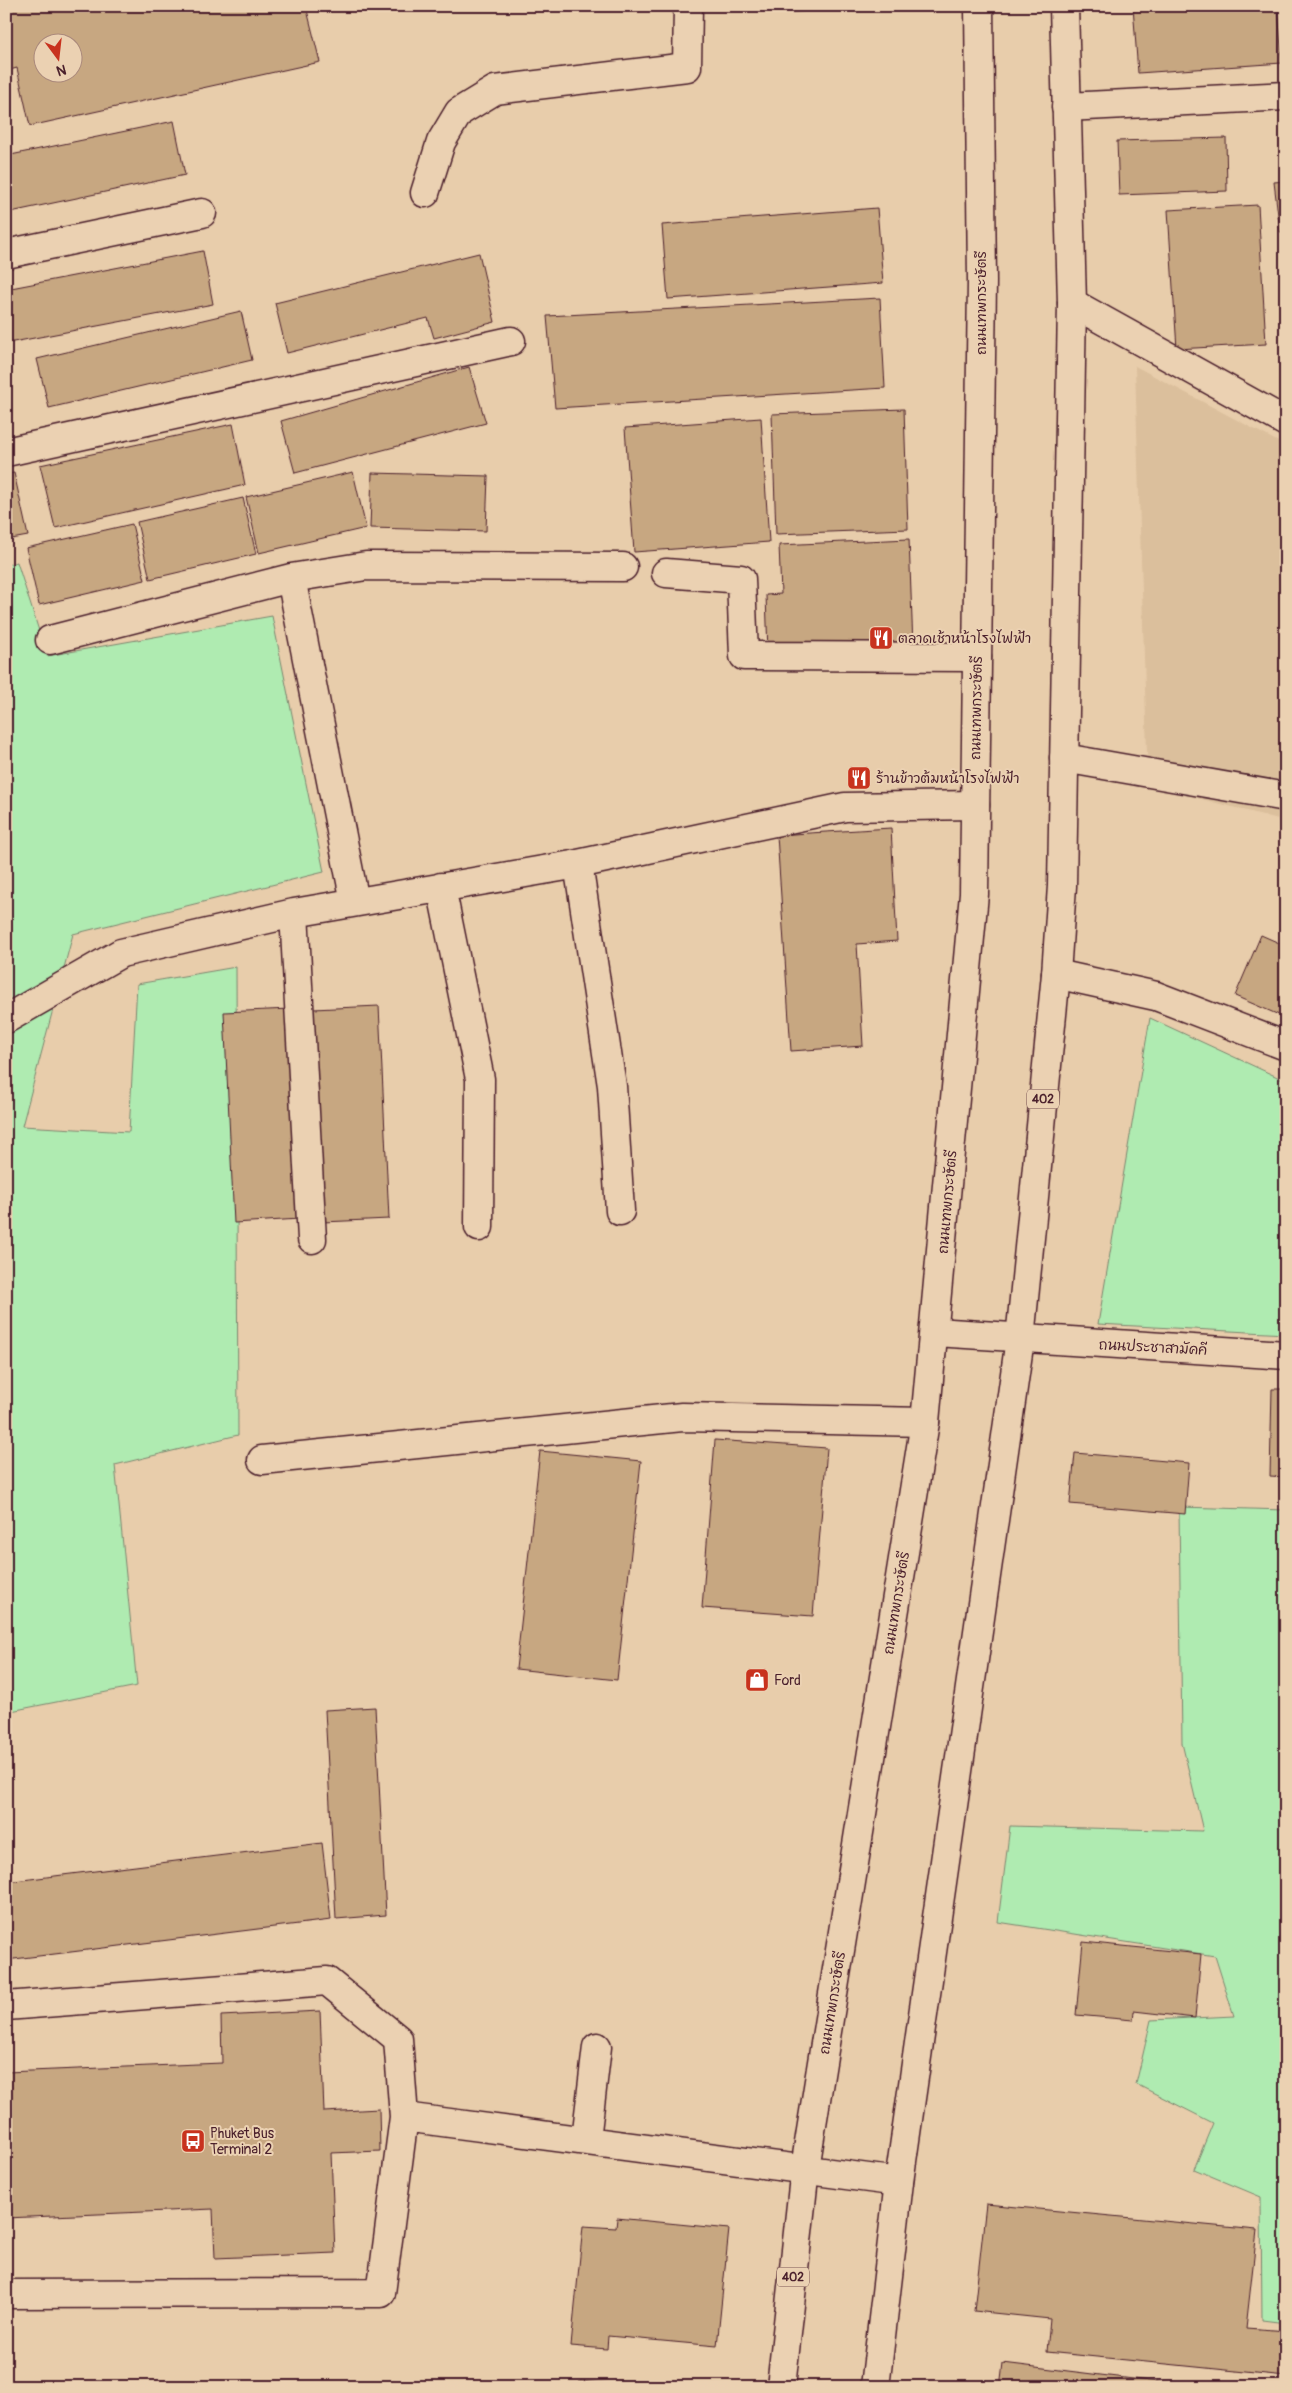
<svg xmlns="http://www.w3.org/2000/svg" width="1292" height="2393" font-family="Pangolin,'Playpen Sans Thai',sans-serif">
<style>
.built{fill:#dbbf9c}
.green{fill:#afebb1;stroke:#7c856e}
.building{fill:#c7a781;stroke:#4a1f2b;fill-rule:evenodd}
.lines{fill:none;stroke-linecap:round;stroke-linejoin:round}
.minor-casing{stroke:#4a1f2b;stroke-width:31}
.major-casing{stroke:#4a1f2b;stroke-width:31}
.minor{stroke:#ebd1b2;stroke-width:28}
.major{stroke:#ebd1b2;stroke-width:28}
.labels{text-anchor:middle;stroke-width:4;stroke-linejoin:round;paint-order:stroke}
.shield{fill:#ebd1b2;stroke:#7a5454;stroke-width:1}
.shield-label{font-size:12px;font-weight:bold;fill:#4a1f2b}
.street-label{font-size:14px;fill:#4a1f2b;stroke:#ebd1b2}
.poi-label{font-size:14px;fill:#4a1f2b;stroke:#ebd1b2;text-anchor:start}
</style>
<rect width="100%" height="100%" fill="#e8cdab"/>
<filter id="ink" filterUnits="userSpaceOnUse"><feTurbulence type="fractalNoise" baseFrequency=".02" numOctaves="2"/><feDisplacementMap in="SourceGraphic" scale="10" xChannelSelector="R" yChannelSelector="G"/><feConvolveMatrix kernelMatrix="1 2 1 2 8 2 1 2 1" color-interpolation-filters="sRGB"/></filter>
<g filter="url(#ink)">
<path class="built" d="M1135 366 1286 446V821L1148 785Z"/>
<path class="green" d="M17 562 47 656 272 616 324 872 73 934 22 1126 129 1132 137 984 236 967 238 1435 115 1465 137 1686 6 1712V565Z
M1150 1018 1286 1081V1334L1098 1324Z
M1179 1507 1286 1510V2323L1262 2320 1261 2197 1194 2169 1213 2123 1136 2084 1151 2020 1234 2016 1215 1956 998 1922 1010 1826 1203 1831 1182 1743Z"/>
<path class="building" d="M6 6H306L320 62 30 126 17 68 6 71ZM42 42H72V72H42Z
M782 6H884L782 13Z
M1133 6H1278L1282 63 1138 73Z
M174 121 185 175 6 213V156Z
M1226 138 1227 191 1119 195 1117 141Z
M1286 181V231L1280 232 1274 182Z
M1258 205 1266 344 1177 349 1168 210Z
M877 208 883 283 668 299 662 225Z
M203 251 213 304 8 343 6 289Z
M479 253 495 322 434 338 428 318 287 353 275 303Z
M880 298 885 388 555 408 547 316Z
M241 311 252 360 49 408 37 359Z
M469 367 486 423 295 473 281 421Z
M904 409 908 529 776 534 772 414Z
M761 418 769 542 634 552 625 428Z
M233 424 245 485 55 528 40 465Z
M353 472 366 528 259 553 246 497Z
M14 473 28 536 6 540V474Z
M372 473 488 476 486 531 370 528Z
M243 498 256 554 150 579 137 522Z
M132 524 145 580 39 605 26 548Z
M909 539 913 647 768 653 766 595 781 594 779 545Z
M891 828 897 941 857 944 863 1046 791 1051 777 835Z
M1261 935 1286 946V1018L1235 996Z
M379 1006 389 1219 323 1222 313 1009Z
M290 1009 300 1219 234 1223 224 1012Z
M1272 1389H1286V1477L1270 1476Z
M715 1440 827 1448 813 1616 702 1608Z
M540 1451 641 1461 617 1680 516 1669Z
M1075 1453 1189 1463 1185 1514 1070 1504Z
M375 1707 386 1915 336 1919 325 1710Z
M322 1843 331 1920 6 1960V1882Z
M1083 1942 1201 1954 1195 2018 1134 2011 1133 2020 1076 2015Z
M320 2011 324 2112 379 2109 380 2151 331 2153 335 2253 215 2258 213 2209 6 2218V2072L222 2063 221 2016Z
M986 2204 1257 2230 1246 2328 1286 2331V2376L1047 2352 1050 2319 974 2311Z
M617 2218 729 2229 717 2346 608 2336 607 2349 571 2346 583 2226 616 2228Z
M1003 2363 1198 2387H1000Z
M580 2381 648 2387H579Z"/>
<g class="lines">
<defs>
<path id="minor" d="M1066 107 1286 96
M425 193 441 142 459 112 495 90 687 67 688 6
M6 254 202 213
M1072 303 1286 422
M6 452 511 341
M666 573 741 579 744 656 977 657
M291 578 355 902
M50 640 291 578 366 566 623 567
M1064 758 1286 797
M578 864 612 1086 620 1211
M441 887 480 1079 479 1227
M294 913 312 1239
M1056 974 1156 996 1286 1046
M6 1019 121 953 294 913 578 864 845 807 975 805
M935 1332 1286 1355
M262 1460 682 1417 925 1422
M6 2006 327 1981 398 2039 404 2117 381 2293 6 2294
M404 2117 899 2182
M586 2139 597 2047"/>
<path id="major" d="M781 2387 805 2168 925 1422 974 894 982 281 979 6
M875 2387 899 2182 1020 1339 1056 974 1062 886 1072 303 1064 6"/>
</defs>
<use href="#minor" class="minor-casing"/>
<use href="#major" class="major-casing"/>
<use href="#minor" class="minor"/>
<use href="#major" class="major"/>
</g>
</g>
<defs>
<symbol id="restaurant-square" viewBox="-11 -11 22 22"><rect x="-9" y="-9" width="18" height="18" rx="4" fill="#c8321e" stroke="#ebd1b2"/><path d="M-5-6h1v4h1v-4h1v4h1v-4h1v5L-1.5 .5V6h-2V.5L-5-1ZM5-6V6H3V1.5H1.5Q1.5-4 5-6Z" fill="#fff"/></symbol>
<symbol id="shop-square" viewBox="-11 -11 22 22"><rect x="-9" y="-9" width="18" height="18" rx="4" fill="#c8321e" stroke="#ebd1b2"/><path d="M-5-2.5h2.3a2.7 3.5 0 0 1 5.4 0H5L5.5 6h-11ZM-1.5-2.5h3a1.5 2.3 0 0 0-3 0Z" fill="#fff"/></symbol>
<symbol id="bus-square" viewBox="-11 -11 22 22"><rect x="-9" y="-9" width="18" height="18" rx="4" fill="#c8321e" stroke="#ebd1b2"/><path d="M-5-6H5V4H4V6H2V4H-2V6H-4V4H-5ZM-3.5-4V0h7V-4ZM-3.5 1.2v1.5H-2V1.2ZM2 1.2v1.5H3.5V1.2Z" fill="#fff"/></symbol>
</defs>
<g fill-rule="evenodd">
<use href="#restaurant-square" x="867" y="624" width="28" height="28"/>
<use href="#restaurant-square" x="845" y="764" width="28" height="28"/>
<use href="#shop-square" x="743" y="1666" width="28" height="28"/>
<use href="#bus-square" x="179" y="2127" width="28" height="28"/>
</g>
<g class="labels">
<g class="shield">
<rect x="1027" y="1089.5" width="32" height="19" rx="4"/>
<rect x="777" y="2267.5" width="32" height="19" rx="4"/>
</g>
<g class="shield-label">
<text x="1043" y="1103">402</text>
<text x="793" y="2281">402</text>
</g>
<g class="street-label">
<text transform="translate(981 303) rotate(-90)" y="5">ถนนเทพกระษัตรี</text>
<text transform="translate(976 708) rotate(-89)" y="5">ถนนเทพกระษัตรี</text>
<text transform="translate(947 1202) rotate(-85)" y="5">ถนนเทพกระษัตรี</text>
<text transform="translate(1153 1347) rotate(3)" y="5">ถนนประชาสามัคคี</text>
<text transform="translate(896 1603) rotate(-81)" y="5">ถนนเทพกระษัตรี</text>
<text transform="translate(832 2003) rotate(-81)" y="5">ถนนเทพกระษัตรี</text>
</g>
<g class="poi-label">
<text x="898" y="643">ตลาดเช้าหน้าโรงไฟฟ้า</text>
<text x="876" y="783">ร้านข้าวต้มหน้าโรงไฟฟ้า</text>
<text x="774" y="1685">Ford</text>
<text x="210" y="2138">Phuket Bus<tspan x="210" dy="16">Terminal 2</tspan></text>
</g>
</g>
<rect width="1292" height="2393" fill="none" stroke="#ebd1b2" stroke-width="25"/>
<rect x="12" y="12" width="1267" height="2368" fill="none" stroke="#4a1f2b" stroke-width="2" filter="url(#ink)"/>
<g transform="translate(58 58) rotate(165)"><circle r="24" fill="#ebd1b2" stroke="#ab8a7c"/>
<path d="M0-4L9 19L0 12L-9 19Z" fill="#c8321e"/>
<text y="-8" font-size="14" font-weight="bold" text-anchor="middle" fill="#4a1f2b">N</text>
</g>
</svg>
